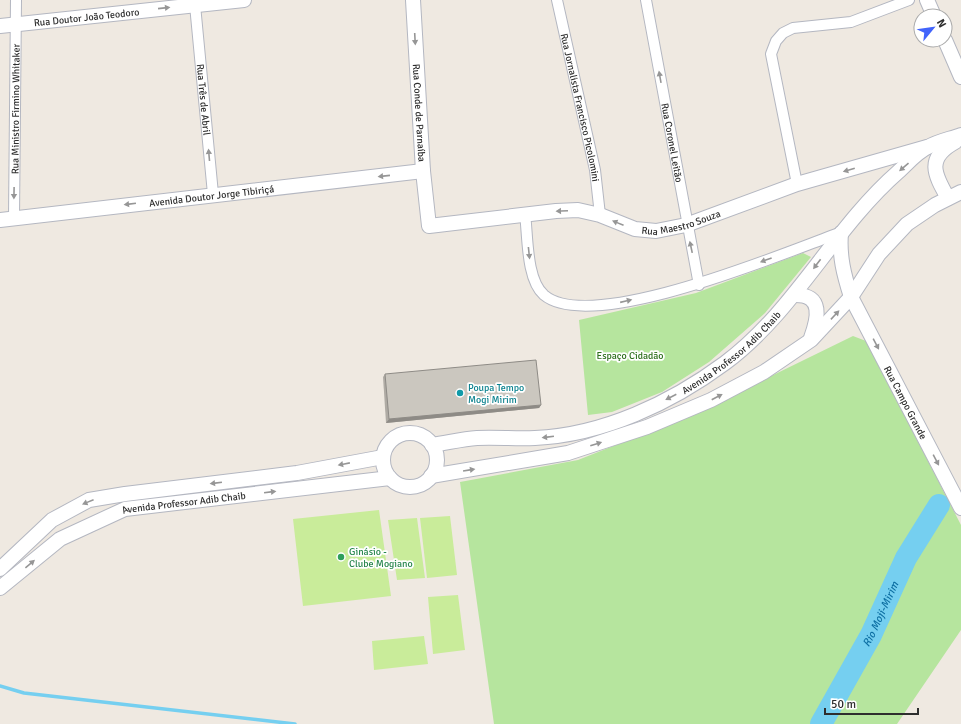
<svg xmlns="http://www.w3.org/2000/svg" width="961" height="724" font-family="Signika,sans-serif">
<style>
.green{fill:#b6e59e}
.pitch{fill:#c9ec9a}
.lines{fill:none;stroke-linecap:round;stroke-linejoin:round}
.stream{stroke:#75cff0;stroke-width:3.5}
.river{stroke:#75cff0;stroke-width:22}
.street-casing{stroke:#b4b7c1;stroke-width:12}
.secondary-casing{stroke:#b4b7c1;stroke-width:16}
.street{stroke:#fff;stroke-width:10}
.secondary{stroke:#fff;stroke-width:14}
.wall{fill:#afaba4}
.shaded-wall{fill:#8e8b86}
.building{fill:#cbc7bf;stroke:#8e8b86}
.oneway{fill:#969696}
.culture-dot{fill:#0f9aa8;stroke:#fff;stroke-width:1.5}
.leisure-dot{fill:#2e9e5b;stroke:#fff;stroke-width:1.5}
.labels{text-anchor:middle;stroke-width:3.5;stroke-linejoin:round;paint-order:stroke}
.street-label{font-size:10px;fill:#2e2e2e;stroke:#fff}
.park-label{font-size:10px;fill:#2c6e1b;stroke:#fff}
.culture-label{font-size:10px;fill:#0d838f;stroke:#fff;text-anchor:start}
.leisure-label{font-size:10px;fill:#27864d;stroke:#fff;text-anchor:start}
.water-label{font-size:11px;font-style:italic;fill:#0d6fa3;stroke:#fff}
</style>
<rect width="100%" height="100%" fill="#efe9e1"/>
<path class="green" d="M803 253 811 257 765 313 709 362 662 392 612 412 588 415 579 320 696 293Z
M853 336 866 341 961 525V630L897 724H494L460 482 578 460 689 416Z"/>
<path class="pitch" d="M379 510 391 596 303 606 293 519Z
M450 516 457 575 427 578 420 518Z
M417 518 425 578 397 580 388 520Z
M458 595 465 650 433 654 428 597Z
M424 636 428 664 374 670 372 641Z"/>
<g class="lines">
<path class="stream" d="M0 686 24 693 295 724"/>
<path class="river" id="s1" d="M821 724 871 635 906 558 939 505"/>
<defs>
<g id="street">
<path id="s2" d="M557 0 595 170 600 215"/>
<path id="s3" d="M646 0 699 285"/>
<path id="s4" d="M195 5 213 194"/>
<path d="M797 184 771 54 776 41 783 33 793 28 851 22 909 0"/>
<path d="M525 214C528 236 526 279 544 295 592 335 786 252 842 232"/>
<path id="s5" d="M14 218 16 0"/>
</g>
<g id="secondary">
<path id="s6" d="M413 0 423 171 429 226 556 211 578 210 600 215 635 229 656 231 686 225 797 184 927 147"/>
<path d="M927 0 934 16"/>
<path id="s7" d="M0 26 244 0"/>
<path d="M945 40 961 77"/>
<path d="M948 198C934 174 926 158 955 142"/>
<path id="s8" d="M0 220 423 171"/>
<path id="s9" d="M841 233C839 256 844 275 851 297L961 508"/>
<path d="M794 295C824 294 818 319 811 338"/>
<circle cx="410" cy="460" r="27"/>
<path id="s10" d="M432 445C447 443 462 439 477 438 496 437 516 439 535 438 603 435 671 403 725 363 795 311 833 229 898 172 907 164 917 152 928 147 938 141 950 139 961 135"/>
<path d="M431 476 568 453 647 427 711 400 764 372 811 340 851 297 879 254 907 224 935 205 961 192"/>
<path d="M0 569 52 520 89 500 125 494 297 473 383 457"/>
<path id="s11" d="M0 588 60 539 125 509 390 478"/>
</g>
</defs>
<use href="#street" class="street-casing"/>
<use href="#secondary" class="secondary-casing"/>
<use href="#street" class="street"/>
<use href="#secondary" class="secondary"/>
</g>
<path class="wall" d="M385 374 541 405 539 408 386 423 383 377Z"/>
<path class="shaded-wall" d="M541 405 539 408 386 423 389 419Z"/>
<path class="building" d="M536 360 541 405 389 419 385 374Z"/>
<defs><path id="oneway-solid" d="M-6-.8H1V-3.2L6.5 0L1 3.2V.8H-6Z"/></defs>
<g class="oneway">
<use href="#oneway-solid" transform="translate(164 8) rotate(-6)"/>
<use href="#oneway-solid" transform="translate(415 39) rotate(87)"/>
<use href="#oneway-solid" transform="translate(660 77) rotate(-100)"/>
<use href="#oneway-solid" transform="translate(209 155) rotate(-95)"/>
<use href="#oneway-solid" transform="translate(904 167) rotate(139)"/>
<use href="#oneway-solid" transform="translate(849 170) rotate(164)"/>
<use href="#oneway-solid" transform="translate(384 176) rotate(174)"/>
<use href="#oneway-solid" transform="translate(14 193) rotate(91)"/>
<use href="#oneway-solid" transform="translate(130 204) rotate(173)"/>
<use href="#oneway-solid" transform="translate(562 211) rotate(178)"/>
<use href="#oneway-solid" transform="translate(618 223) rotate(-158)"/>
<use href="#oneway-solid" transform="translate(691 247) rotate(-102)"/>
<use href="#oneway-solid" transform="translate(529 253) rotate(84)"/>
<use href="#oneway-solid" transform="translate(766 260) rotate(160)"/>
<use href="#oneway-solid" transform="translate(817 264) rotate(127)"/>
<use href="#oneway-solid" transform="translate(626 301) rotate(-13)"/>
<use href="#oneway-solid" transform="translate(835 315) rotate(-47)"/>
<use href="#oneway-solid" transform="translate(876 344) rotate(62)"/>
<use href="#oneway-solid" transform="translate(671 397) rotate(153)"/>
<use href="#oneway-solid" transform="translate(717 397) rotate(-28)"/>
<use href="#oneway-solid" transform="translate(548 437) rotate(173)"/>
<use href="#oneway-solid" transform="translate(596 444) rotate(-18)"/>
<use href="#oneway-solid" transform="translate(936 460) rotate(62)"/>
<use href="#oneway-solid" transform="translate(344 464) rotate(169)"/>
<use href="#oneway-solid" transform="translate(469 470) rotate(-9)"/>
<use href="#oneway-solid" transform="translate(216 483) rotate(173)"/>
<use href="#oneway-solid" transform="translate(270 492) rotate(-7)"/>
<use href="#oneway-solid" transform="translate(88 502) rotate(158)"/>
<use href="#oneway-solid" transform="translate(30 564) rotate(-40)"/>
</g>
<circle class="culture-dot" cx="460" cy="393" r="4"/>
<circle class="leisure-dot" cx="341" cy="557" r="4"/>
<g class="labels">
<g class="street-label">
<text dy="4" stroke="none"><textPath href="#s7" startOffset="87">Rua Doutor João Teodoro</textPath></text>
<text dy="4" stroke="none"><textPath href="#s4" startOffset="95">Rua Três de Abril</textPath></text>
<text dy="4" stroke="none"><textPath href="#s2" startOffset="110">Rua Jornalista Francisco Picolomini</textPath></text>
<text dy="4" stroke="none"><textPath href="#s5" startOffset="109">Rua Ministro Firmino Whitaker</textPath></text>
<text dy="4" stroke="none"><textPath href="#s6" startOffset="113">Rua Conde de Parnaíba</textPath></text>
<text dy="4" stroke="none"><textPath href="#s3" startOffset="145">Rua Coronel Leitão</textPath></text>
<text dy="4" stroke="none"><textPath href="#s8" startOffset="213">Avenida Doutor Jorge Tibiriçá</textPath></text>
<text dy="4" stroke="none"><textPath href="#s6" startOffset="484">Rua Maestro Souza</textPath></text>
<text dy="4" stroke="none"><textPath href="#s10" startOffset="322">Avenida Professor Adib Chaib</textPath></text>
<text dy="4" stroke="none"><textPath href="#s9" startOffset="184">Rua Campo Grande</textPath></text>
<text dy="4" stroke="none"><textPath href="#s11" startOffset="208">Avenida Professor Adib Chaib</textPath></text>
</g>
<g class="park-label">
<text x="630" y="359">Espaço Cidadão</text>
</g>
<g class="culture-label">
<text x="468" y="391">Poupa Tempo<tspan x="468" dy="12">Mogi Mirim</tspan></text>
</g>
<g class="leisure-label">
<text x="349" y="555">Ginásio -<tspan x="349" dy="12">Clube Mogiano</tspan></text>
</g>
<g class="water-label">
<text dy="4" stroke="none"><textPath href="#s1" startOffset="125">Rio Moji-Mirim</textPath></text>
</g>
</g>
<g transform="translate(933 28) rotate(61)"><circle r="19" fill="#ffffff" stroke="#ababab"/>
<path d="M0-3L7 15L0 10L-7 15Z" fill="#4264fb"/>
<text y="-6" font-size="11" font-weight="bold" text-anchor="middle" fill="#2e2e2e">N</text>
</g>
<path d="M825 708v6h93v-6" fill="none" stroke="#2e2e2e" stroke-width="2"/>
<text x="831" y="708" font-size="12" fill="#2e2e2e" stroke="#ffffff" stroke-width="3" paint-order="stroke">50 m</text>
</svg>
